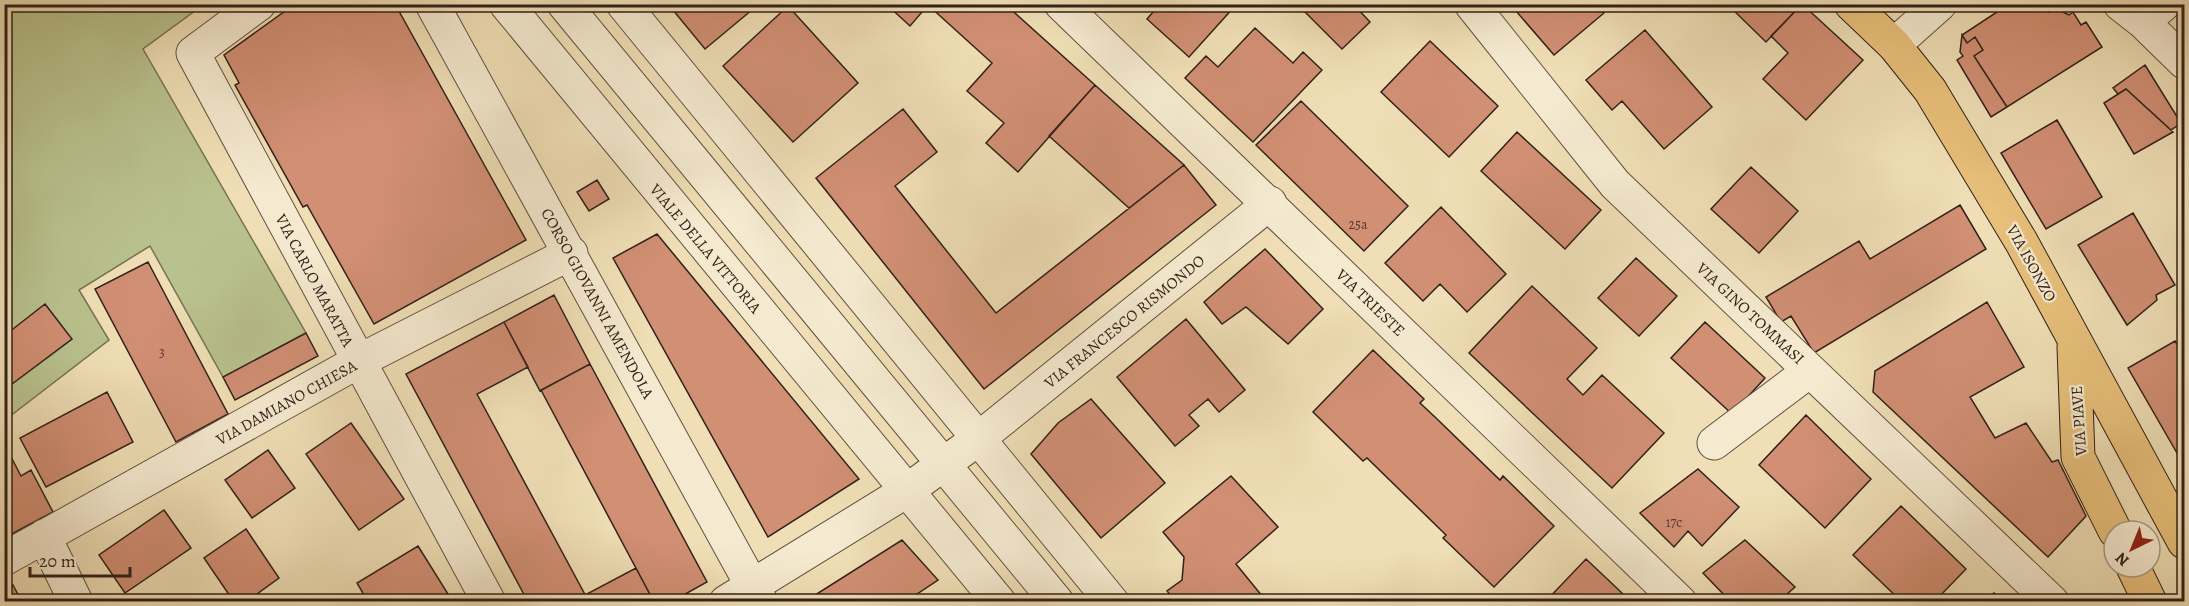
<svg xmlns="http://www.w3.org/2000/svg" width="2189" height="606" font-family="Alegreya,serif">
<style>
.green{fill:#b9c28e;stroke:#757254;stroke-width:1.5}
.building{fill:#d18f74;stroke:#31211a;stroke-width:1.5}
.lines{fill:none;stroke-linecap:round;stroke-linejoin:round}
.minor-casing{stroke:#615041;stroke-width:35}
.major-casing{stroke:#31211a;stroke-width:35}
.minor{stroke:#f5ead0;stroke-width:33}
.major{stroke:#e8c07b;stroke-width:33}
.labels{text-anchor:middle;stroke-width:4.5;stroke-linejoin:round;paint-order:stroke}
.number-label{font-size:14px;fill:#593c30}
.street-label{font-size:16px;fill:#31211a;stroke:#f5ead0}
</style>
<rect width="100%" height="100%" fill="#f0dfb6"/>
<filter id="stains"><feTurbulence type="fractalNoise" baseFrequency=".00333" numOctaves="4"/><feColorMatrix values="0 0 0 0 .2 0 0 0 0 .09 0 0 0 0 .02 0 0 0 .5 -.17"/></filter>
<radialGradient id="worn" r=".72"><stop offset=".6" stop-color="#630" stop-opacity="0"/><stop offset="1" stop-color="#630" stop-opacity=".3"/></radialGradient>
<path class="green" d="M5 5H203L143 49 306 333 223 377 150 246 79 290 109 340 5 420Z"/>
<path class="building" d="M295 4H395L526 240 374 324 307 205 303 207 235 85 239 83 224 55Z
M668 4H759L705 49Z
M886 4H1005L1095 85 1018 172 986 143 1004 123 967 91 992 63 928 5 910 26Z
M1160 4H1233L1235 6 1189 57 1147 19Z
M1312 4H1353L1370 22 1342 49 1305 12Z
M1510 4H1597L1604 13 1554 55Z
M1727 4H1802L1766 42Z
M1802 4 1863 60 1806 120 1763 79 1788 53 1771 36Z
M2009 4H2025L2027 7 2045 4 2049 12 2054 8 2069 15 2073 12 2081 25 2086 22 2102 47 2007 107 1974 56 1983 50 1975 37 1967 43 1962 35Z
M788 6 858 83 793 142 723 66Z
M1255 28 1293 63 1303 52 1322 70 1253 142 1185 78 1206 56 1218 67Z
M1645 30 1712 107 1664 149 1622 101 1612 110 1586 80Z
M1962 35 1967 43 1975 37 1983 50 1974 56 2007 107 1991 117 1957 60 1963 56 1960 52Z
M1430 41 1498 106 1449 157 1381 92Z
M2145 65 2181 123 2171 130 2126 89 2118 94 2113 88Z
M1095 85 1184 165 1129 208 1049 136Z
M2126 89 2173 132 2134 154 2104 103Z
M1301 101 1408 206 1364 251 1256 145Z
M903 109 937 152 895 186 996 313 1184 165 1216 205 984 389 816 178Z
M2057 120 2102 197 2046 229 2001 153Z
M1517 132 1601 210 1565 249 1481 171Z
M1751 167 1798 211 1759 253 1711 209Z
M597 180 609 199 589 211 577 192Z
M1960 205 1986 249 1814 353 1791 316 1781 322 1766 297 1859 241 1870 259Z
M1441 207 1506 274 1467 312 1440 284 1423 301 1385 263Z
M2133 213 2175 285 2156 295 2157 300 2127 325 2078 245Z
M657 234 859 479 768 537 613 258Z
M1265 249 1323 309 1288 344 1246 307 1222 324 1204 302Z
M1636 258 1677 296 1639 336 1598 298Z
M148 262 228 414 176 442 95 289Z
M1532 286 1597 348 1567 379 1583 395 1602 375 1664 433 1612 488 1469 353Z
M554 295 590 364 540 391 504 322Z
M1987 302 2024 367 1970 397 1995 438 2026 423 2052 462 2058 460 2086 516 2048 557 1873 392 1875 371Z
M45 304 72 339 4 390V336Z
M1186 319 1245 390 1219 412 1208 399 1189 415 1199 426 1175 446 1117 377Z
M504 322 528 367 477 394 589 602H528L406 374Z
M1705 322 1765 378 1732 414 1671 358Z
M306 333 318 356 235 400 223 377Z
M2175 341 2181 350 2184 349V458L2181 460 2128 368Z
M1373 350 1424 399 1420 403 1435 417 1500 480 1503 476 1554 526 1494 587 1443 538 1446 535 1367 458 1363 461 1313 412Z
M590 364 707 582 671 602H654L541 390Z
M107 392 133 442 46 487 20 438Z
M1091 399 1165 483 1101 538 1031 454 1058 423Z
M1806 415 1871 479 1825 528 1759 465Z
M351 423 404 499 359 530 306 454Z
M268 450 295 488 252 518 225 480Z
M9 453 21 476 31 470 53 512 4 538V455Z
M1698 469 1739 507 1702 546 1688 531 1674 547 1640 513Z
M1231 476 1278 527 1236 564 1267 602H1176L1167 591 1182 580 1184 557 1163 532Z
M1901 506 1966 569 1934 602H1902L1853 555Z
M164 510 191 548 125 593 99 555Z
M246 529 279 578 246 602H234L204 558Z
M902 540 938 580 905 602H804Z
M1745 540 1795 587 1778 602H1731L1703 573Z
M418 546 453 602H368L357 583Z
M1586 559 1622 593 1631 602H1545Z
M636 568 654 602H589L585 595Z
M13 585 22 602H4V589Z
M1994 593 2002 602H1986Z"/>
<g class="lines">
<defs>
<path id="minor" d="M259 4 193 53 489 602
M432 4 761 602
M506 4 999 602
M564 4 1057 602
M623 4 1112 602
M1061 4 1680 602
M1471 4 1615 184 2052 602
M2120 4 2143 22 2184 62
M2143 22 2164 4
M1894 45 1940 4
M1714 443 1800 378
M44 536 76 602
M4 559 359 361 571 253
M726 602 908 490 978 439 1270 203"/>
<path id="major" d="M1851 4 1894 45 1930 90 2022 243 2184 542
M2074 347 2078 457 2115 531
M2133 567 2150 602"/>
</defs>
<use href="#minor" class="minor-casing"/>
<use href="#major" class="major-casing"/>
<use href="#minor" class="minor"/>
<use href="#major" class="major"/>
</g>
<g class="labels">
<g class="number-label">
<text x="1358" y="229">25a</text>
<text x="162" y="357">3</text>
<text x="1674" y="527">17c</text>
</g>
<g class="street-label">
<text transform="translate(706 248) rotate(50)" y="6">VIALE DELLA VITTORIA</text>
<text transform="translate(2032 263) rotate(61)" y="6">VIA ISONZO</text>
<text transform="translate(315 280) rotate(62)" y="6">VIA CARLO MARATTA</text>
<text transform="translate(1371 302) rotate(44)" y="6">VIA TRIESTE</text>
<text transform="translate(598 303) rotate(61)" y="6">CORSO GIOVANNI AMENDOLA</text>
<text transform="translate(1751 313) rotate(43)" y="6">VIA GINO TOMMASI</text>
<text transform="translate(1124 321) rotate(-39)" y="6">VIA FRANCESCO RISMONDO</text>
<text transform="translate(286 402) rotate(-29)" y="6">VIA DAMIANO CHIESA</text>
<text transform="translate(2078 421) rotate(-94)" y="6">VIA PIAVE</text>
</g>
</g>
<rect width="2189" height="606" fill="none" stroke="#f0dfb6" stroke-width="24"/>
<rect x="6" y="6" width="2177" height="594" fill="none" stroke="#31211a" stroke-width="3"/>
<rect x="12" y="12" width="2165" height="582" fill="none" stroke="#31211a" stroke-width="1.5"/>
<g transform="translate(2132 549) rotate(223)"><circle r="28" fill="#f5ead0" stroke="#a79a87" stroke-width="1.5"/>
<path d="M0-4.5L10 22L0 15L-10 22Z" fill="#8f2418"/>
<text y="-9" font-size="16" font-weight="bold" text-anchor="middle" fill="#31211a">N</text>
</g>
<path d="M30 567v9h100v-9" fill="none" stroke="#31211a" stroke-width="3"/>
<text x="39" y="567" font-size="18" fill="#31211a" stroke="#f5ead0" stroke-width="4.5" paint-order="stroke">20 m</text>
<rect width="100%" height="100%" filter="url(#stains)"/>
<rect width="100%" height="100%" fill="url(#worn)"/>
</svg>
